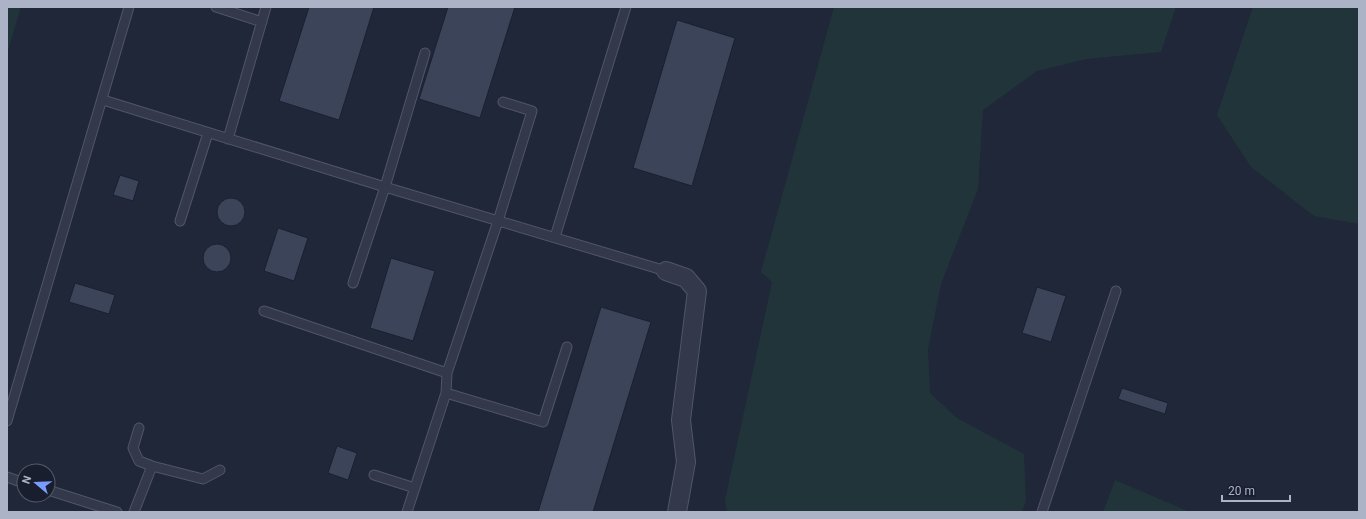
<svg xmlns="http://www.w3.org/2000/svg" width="1366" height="519" font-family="Roboto,sans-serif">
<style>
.green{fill:#21343a}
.building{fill:#3b4459;stroke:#1a2030}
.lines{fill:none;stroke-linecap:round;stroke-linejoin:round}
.service-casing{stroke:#505667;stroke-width:11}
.minor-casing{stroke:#505667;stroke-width:20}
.service{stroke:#33394a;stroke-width:9}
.minor{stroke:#33394a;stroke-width:18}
</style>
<rect width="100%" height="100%" fill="#1f2739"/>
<path class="green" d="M7 7H21L7 54Z
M834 7H1176L1161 52 1087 59 1037 71 983 110 978 189 941 284 928 349 930 393 957 418 1024 454 1026 501 1022 512H727L725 500 772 282 761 272Z
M1253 7H1359V224L1314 216 1251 167 1217 115Z
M1115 480 1190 512H1103Z"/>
<path class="building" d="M309 7H374L339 120 279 101Z
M448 7H515L480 118 419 99Z
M677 20 735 38 692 186 633 168Z
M120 175 139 181 133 201 113 195Z
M217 212a14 14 0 1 1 28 0a14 14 0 1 1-28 0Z
M278 228 308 238 294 281 264 271Z
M203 258a14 14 0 1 1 28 0a14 14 0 1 1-28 0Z
M391 258 435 271 413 341 370 328Z
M75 283 115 295 109 314 69 302Z
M1037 287 1066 296 1051 342 1022 333Z
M601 307 651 322 593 512H538Z
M1122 388 1168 403 1165 414 1118 399Z
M337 446 357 453 348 480 328 473Z"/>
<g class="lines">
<defs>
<path id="service" d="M216 7 262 22
M103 100 385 187 666 271
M228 139 266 7
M180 221 208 133
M555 237 626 7
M353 283 385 187 425 53
M264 311 447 373
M446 393 543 422 567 347
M7 421 129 7
M139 428 133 448 139 461 152 466 203 479 220 470
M374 475 415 488
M7 477 24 483
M48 490 117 512
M134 512 152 466
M407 512 446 393 447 373 498 221 532 111 503 102
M1042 512 1116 291"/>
<path id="minor" d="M666 271 686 278 697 291 681 420 686 462 677 512"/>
</defs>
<use href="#service" class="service-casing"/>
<use href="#minor" class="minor-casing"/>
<use href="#service" class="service"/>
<use href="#minor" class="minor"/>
</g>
<rect width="1366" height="519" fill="none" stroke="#adb3c6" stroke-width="16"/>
<g transform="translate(36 483) rotate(289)"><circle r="19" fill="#191e2e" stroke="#545a6b"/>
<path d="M0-3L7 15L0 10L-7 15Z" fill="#7b9afe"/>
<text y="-6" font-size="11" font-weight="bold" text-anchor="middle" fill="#adb3c6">N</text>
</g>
<path d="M1222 495v6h68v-6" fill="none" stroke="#adb3c6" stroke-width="2"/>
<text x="1228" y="495" font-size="12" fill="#adb3c6" stroke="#191e2e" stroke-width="3" paint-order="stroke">20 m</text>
</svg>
